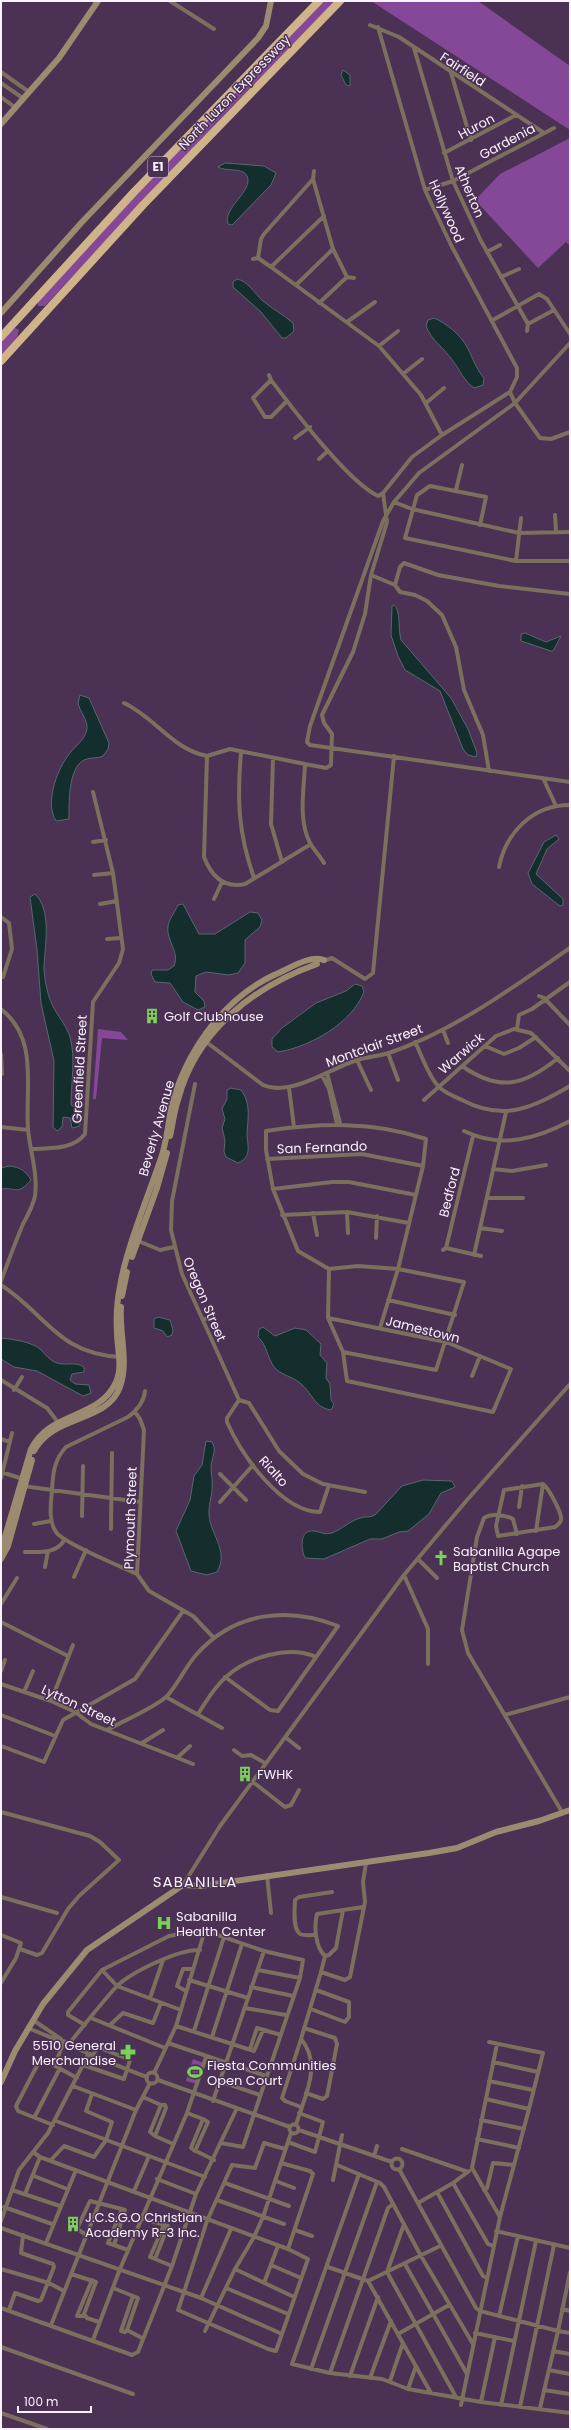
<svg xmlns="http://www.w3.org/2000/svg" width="571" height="2430" font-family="Poppins,sans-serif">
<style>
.green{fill:#854898}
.water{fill:#142d2d;stroke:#59686c}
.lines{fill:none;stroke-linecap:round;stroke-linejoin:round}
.street{stroke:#7b6f5e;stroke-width:4}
.secondary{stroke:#9d8b70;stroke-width:6}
.highway{stroke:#cfb389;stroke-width:8}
.labels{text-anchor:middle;stroke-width:3;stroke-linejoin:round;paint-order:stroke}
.shield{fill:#4b3153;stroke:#c6b7cb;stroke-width:1}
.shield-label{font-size:12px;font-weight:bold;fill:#faf1fe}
.street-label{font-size:13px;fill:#faf1fe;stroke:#4b3153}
.poi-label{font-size:13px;fill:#faf1fe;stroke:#4b3153;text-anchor:start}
.quarter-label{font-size:15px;letter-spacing:1px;fill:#faf1fe;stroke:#4b3153}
</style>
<rect width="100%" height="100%" fill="#4b3153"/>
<path class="green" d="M322 1H335L214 125 45 306H38V301L82 251Z
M371 1H478L570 66V130Z
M570 138V246L566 242 538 268 475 200 500 174Z
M15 328 19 330 17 337 1 355V341Z
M98 1029 121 1032 128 1040 102 1038 96 1099H93Z
M193 2059 204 2063 198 2084 186 2081Z"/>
<path class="water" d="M343 70 350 75V86L346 85 341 75Z
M225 163 264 166 276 173 271 185 232 225 228 224C222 208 254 191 247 176 243 167 226 172 218 167Z
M237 279C248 281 254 293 263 301 272 309 283 314 293 323L294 331 286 338H282L261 312 233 287V282Z
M434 318C446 323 461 335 467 347 473 358 476 369 484 378L483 385 474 388C464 381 460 370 453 361 445 349 431 340 426 326L428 320Z
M394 605C401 610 398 630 401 640L451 698 468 729 477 753 476 757 468 755 463 749 440 691 405 670 398 656 391 635 392 606Z
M525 633 546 642 561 636 553 651H551L521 641V634Z
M80 695 89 698 109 743 108 749 103 756C97 759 90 757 84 760 68 768 69 804 69 819L56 821C45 803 56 773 67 757 73 747 85 741 87 729 88 720 80 712 78 703Z
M556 835 559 839 547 849 536 874 563 899V905L560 906 532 884 528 873 544 842Z
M35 894C52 910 45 945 44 966 44 979 48 999 55 1010 60 1019 67 1027 70 1037 76 1058 71 1083 71 1105L79 1109 80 1126 72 1128 70 1118 63 1117 62 1127 57 1131 53 1127 54 1061 41 1003 37 950 30 897Z
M183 904 199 934H215L250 912 258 913 262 920 260 927 245 940V963L238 973 229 975 206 972 196 976 195 992 204 1001 205 1007 198 1010 183 1002 170 983 155 982 151 974 152 970H168L174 966C180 952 166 941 168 926 169 919 175 912 178 905Z
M355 984 362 986 364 992C352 1023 310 1047 278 1052L272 1047V1039L282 1028 316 1003 346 991Z
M231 1088 241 1090C251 1103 248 1118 247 1133 247 1145 253 1156 238 1163L226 1157 224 1152 225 1140 222 1128 225 1119 222 1109 227 1099V1090Z
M9 1166C20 1167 26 1171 31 1180 17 1196 17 1187 1 1189V1168Z
M158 1317 170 1320 173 1330 172 1335 167 1337 163 1331 154 1328V1319Z
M263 1327 275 1336 295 1328 306 1330 321 1344 320 1355 327 1363 326 1378 330 1384 331 1400 334 1404 331 1410C314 1408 312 1392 300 1383 292 1376 280 1375 274 1367 267 1357 267 1345 258 1337L259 1329Z
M1 1338C12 1339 32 1342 40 1349 46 1355 49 1360 57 1363 66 1366 74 1361 84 1367V1372L72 1374 70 1380 75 1384 89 1385 91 1393 83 1396 37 1371 14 1367 1 1359Z
M206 1441 212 1442C217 1450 212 1457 211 1466 211 1474 213 1483 212 1491 211 1498 209 1505 209 1512 208 1532 230 1550 217 1572L207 1575 191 1571 176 1531 190 1500 194 1476 202 1465Z
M423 1480 452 1481 455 1487 441 1493 429 1514 408 1531 399 1532 382 1539H370L324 1559 305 1558C301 1550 299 1529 314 1531 320 1532 325 1535 332 1533 342 1529 350 1521 360 1518 365 1516 370 1518 375 1515L402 1486Z"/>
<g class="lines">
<path class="street" d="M170 1 214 29
M370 25 399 37 544 133
M414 48 453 181 481 241 528 324 527 331
M1 72 29 92
M451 73 471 140
M1 83 24 99
M1 97 16 108
M444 153 516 115
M314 171 313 179 333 249 347 277 354 278
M425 190 453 181 554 128
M487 252 500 245
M258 258 261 239 264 234 313 179
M253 259 258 258 271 267 379 346 421 395 442 435
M271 267 324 216
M501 277 519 269
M296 285 333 249
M319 303 347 277
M493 320 539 294 547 299 570 334
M347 322 375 302
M528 324 554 310
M570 343 515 403 419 473 394 502 383 521 310 726 307 742 310 745 570 782
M379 346 398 331
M403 374 422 359
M269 375 271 380C293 409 348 482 378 496L383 493 412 457 442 435 510 392 517 377V368L451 245 425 190 378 27
M271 380 253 398 265 417H271L287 401
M510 392 515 403 540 438 551 439 570 432
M426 403 444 388
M295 438 310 427
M319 459 328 451
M456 490 462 465
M394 502 412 509 519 533 570 532
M555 515 556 531
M480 525 486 497 430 486 417 495 405 538 516 561H570
M516 561 521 518
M371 575 395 585 400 592 415 595 427 601 442 615 456 647 464 690 483 735 489 771
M395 585 400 567 404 563 438 575 499 586 570 594
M124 703C156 718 172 749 207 756
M241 752C237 800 238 832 254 878
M273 758 271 824 282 862
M305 764 326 768 331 765 332 734 324 723 322 715 353 652 365 614 371 575 387 522 383 493
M543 778 556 806
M93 842 106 840
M311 844 245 884C223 889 211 875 204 857L207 756 230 749 305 764C304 789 298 820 310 843 314 850 320 856 324 863
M499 867C506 832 533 805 570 805
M94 875 113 873
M214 899 222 882
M100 904 117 901
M1 917 9 923 12 949 3 977
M107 939 121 938
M323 961 332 958 365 979 373 973 394 756
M539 996 544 998 570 1025
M1 1009C39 1039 25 1087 28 1129 30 1152 38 1173 35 1196 33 1206 28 1215 23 1224 15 1243 8 1262 1 1281
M517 1029 519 1015 532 1009 570 982
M443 1030 448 1043
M205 1041 263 1085C291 1097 329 1069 357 1060 367 1057 379 1056 389 1053 456 1030 513 987 570 948
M415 1042C422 1056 428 1075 438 1086 443 1092 455 1097 462 1100 504 1122 532 1108 570 1086
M485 1046 504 1054 519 1048 536 1037
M388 1053 398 1080
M1 1054 2 1074
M357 1060 371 1090
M462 1066C499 1092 524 1086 558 1058
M327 1073 340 1123
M322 1075 329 1089 337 1124
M195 1084 172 1201 171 1230 182 1274 239 1400
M289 1088 294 1127
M424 1100 496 1036 514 1029 531 1033 570 1071
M1 1127 28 1130
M464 1131C501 1149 536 1139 570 1121
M32 1149C50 1148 73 1150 85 1134L93 1002 119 963 123 949 113 873 93 792
M267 1159 362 1154 423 1166
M493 1169 512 1171 546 1165
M273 1189 332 1182H349L416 1195
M487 1198H523
M347 1212 348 1233
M313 1213 317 1235
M282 1215 347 1212 409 1223
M480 1228 502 1231
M376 1238 377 1216
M136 1240 160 1250 174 1247
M446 1248 481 1256
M443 1250 446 1248 473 1136
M474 1255 506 1112
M1 1285C46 1314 59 1355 121 1357
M388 1300 455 1315
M328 1318 446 1342 511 1369 493 1412 347 1381 343 1352 328 1318 329 1269
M203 1320 212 1316
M343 1352 436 1370 464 1282 398 1269 358 1266 329 1269 298 1251 273 1189 266 1150V1131C320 1123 373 1121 426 1139L423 1166 398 1269 380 1328
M472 1376 480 1356
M1 1380 47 1408 60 1425
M14 1390 22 1377
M239 1400 227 1418V1422C241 1454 281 1512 320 1512L329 1485
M239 1400 249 1403 279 1451 303 1474 323 1484 365 1492
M135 1412 140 1419 144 1430 137 1574 149 1591 193 1616 214 1638
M1 1439 10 1442
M1 1472 23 1479
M220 1474 246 1500
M1 1478 12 1433
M543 1484C548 1487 560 1510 561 1517 562 1522 558 1525 555 1527L498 1536 496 1526 504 1490Z
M23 1486 140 1502
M220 1502 253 1465
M519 1507 522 1486
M82 1516 83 1466
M34 1524 51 1521
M111 1529 112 1453
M536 1531 543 1484
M517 1534 513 1519C505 1515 491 1513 484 1518L477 1537 462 1630 468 1653 562 1812
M25 1552C40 1552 57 1554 65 1539
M418 1559 437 1578
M45 1567 48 1551
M137 1574C122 1567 63 1543 56 1532 48 1521 51 1502 52 1490 53 1473 54 1460 66 1447L128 1417C136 1411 144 1402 145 1391
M404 1575 428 1629V1664
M74 1577 86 1550
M1 1604 17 1578
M1 1622 68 1656
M1 1671 5 1660
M1 1684 51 1701 75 1712 91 1724 193 1764
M24 1692 33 1671
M166 1697 222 1728
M51 1701 73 1645
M198 1714C206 1702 214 1687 226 1677 248 1657 288 1645 316 1657
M1 1715 55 1736
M505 1715 570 1697
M107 1730C123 1721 152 1709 166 1697 175 1689 186 1666 196 1655 234 1612 287 1606 338 1626L278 1711 270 1710 225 1677
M285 1737 299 1748
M142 1743 163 1730
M1 1746 44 1762 63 1720 135 1679 183 1611
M234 1750 242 1756 251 1755 265 1763
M178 1757 190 1746
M253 1782 285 1807 291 1805 299 1790
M1 1812 90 1836 100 1842 119 1860 79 1896 68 1909 42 1953 37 1955 20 1949
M267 1875 271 1913
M183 1885 220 1826 404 1575 467 1500 570 1384
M1 1897 57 1913
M363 1907 317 1914C314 1926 315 1947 325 1956L321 1972 345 1980 350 1977 365 1902 363 1882 366 1863
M1 1935 21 1943 16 1958 1 1983
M316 1935C311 1935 304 1936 300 1934 292 1928 295 1908 295 1900L299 1897 332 1892
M325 1956 329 1955 336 1948 343 1910
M102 1970 117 1986 181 2010
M258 1970 300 1978
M189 1980 248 1998
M251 1987 293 1996
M186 1991 177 1986 183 1969H193
M150 1998 163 1960
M245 2008 286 2015
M311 2009 345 2022 349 2017V2002L316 1990
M91 2018 165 2048
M33 2020 61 2039
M85 2025 68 2015V2012L102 1970 169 1936 203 1930 264 1951 303 1960 300 1978 243 2147 221 2143
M110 2025 123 2013 153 2023 161 2003
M176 2026 254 2051 263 2030
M28 2028C68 2044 106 2062 147 2077
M304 2028 335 2038 337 2044 327 2096 323 2099 306 2093
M194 2031 224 1937
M212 2037 242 1944
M489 2042 543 2053 529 2109
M168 2043 266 2076
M69 2044C84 2025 100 2005 116 1987 131 1972 179 1949 200 1950
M250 2049 257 2028 281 2035
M493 2062 538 2072
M55 2065 64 2041
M83 2065 124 2079 130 2060 98 2047 92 2056
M146.5 2078a5.5 5.5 0 1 1 11 0a5.5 5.5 0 1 1-11 0Z
M154 2073 176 2026 205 1930
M158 2080 290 2127
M219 2081 260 2095
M489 2081 533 2090
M73 2086 136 2110
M143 2097 161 2105
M486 2099 529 2109 500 2217
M213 2101 264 1951
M161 2105H165L166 2108 155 2136 150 2132Z
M301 2107 285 2101 282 2098 301 2039
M187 2113 203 2119
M35 2116 60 2068
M203 2119 208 2122 195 2151 191 2148Z
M481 2120 524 2129
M56 2121 205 2177
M289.5 2129a4.5 4.5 0 1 1 9 0a4.5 4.5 0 1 1-9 0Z
M53 2125 18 2111 16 2106 41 2058 77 2078
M296 2125C304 2097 323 2065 301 2039L321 1972
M299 2130 392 2162
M155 2136 173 2144
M477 2139 519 2148
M288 2142 315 2152 323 2122 299 2113
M402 2149 468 2172
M196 2151 214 2160
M374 2156 377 2146
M391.5 2164a5.5 5.5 0 1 1 11 0a5.5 5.5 0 1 1-11 0Z
M51 2160 64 2146 94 2157 106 2140 112 2122 86 2111 92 2094
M281 2163 310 2171 313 2174 288 2249
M337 2165 380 2183 384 2187 421 2256 473 2344
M399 2169 476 2308 480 2311 558 2331 570 2272
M359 2174 292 2364 330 2373 382 2379 408 2389 481 2402 570 2413
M34 2176 67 2189
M157 2179 196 2194
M333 2180 342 2135
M276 2181 294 2188
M225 2183 289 2206
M453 2183 488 2244 493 2246
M12 2190 60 2206
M484 2190 487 2188 493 2163 514 2165
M134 2191 149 2156
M437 2192 483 2276 487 2278
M25 2194 40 2157
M217 2200 284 2224
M418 2203 453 2183 469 2171
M4 2207 52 2224
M141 2218 168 2226 155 2259 172 2266
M1 2221 19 2170 48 2133 88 2055
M404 2224 387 2272 456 2397
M1 2228 184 2292 178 2310 268 2349 276 2351 308 2259 288 2249 40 2157 33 2152
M231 2229 201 2298 282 2334
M295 2230 312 2236
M496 2231 570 2248
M85 2234 77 2229 90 2201 122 2209 125 2210 114 2245 128 2250
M46 2243 76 2170
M114 2245 108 2243 122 2209
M155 2259 150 2257 164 2225
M405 2264 467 2374
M271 2265 301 2278
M328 2267 368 2281 440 2246
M1 2269 49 2283 64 2291
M235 2269 294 2297
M71 2274 96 2282 84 2314 87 2318 99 2322
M368 2281 431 2393
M264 2283 278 2246
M113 2288 138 2298 127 2330 142 2338
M226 2288 288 2314
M201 2298 184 2292 207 2221 232 2165 255 2168 264 2143 285 2149
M1 2308 132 2355 138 2352 172 2266 196 2194 237 2108
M562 2309 570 2311
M9 2310 15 2293 38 2301 41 2300 54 2267 53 2264 21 2253 23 2235
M85 2316H77L92 2280
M499 2316 518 2236
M51 2325 136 2110 150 2083
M127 2330 125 2332 121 2331 133 2296
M205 2331 235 2269 254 2237 263 2217 291 2133
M475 2333 514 2341
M398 2334 449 2305
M93 2340 120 2269 187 2113 206 2057
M1 2347 133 2394
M553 2351 570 2354
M311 2369 377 2182
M549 2370 570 2374
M330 2373 388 2208 393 2204
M350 2376 378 2297
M370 2378 391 2321
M390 2381 403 2343
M408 2389 416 2366
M544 2390 570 2394
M481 2402 495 2337
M461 2405 500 2217 472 2168 497 2044
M501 2405 536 2241
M520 2407 554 2245
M540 2408 558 2331 570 2333
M1 2413 47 2429"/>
<path class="secondary" d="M1 124 59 58 98 1
M1 313 82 222 258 38 266 26 271 1
M170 1136C173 1124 174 1111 178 1100 196 1031 253 987 317 964
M132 1257 157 1188 167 1153
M122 1296 127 1272
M34 1451C53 1414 107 1423 120 1387 129 1362 119 1333 121 1307
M1 1550 31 1449C51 1410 99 1420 116 1382 123 1367 117 1348 117 1333 116 1317 117 1301 120 1286 127 1246 148 1197 161 1158 168 1139 168 1117 174 1097 190 1047 225 998 274 975 287 970 310 954 324 960
M1 1559 8 1546 32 1460
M1 2082 15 2051 43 2004 87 1950 183 1885 201 1886 429 1853 457 1848 496 1832 539 1821 570 1810"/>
<path class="highway" d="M1 337 134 192 319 1
M1 361 143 205 340 1"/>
</g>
<defs>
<symbol id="building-bare" viewBox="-9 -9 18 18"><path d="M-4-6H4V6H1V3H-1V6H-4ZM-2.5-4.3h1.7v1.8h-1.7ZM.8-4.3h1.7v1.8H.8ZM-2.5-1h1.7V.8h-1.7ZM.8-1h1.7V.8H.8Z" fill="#7ad157" stroke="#4b3153" stroke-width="2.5" paint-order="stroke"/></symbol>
<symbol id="church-bare" viewBox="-9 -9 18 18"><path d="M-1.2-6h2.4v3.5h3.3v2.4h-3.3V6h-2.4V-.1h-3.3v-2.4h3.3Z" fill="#7ad157" stroke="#4b3153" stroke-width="2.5" paint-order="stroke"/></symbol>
<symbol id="hospital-bare" viewBox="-9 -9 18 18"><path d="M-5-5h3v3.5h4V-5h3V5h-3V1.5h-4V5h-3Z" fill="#7ad157" stroke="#4b3153" stroke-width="2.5" paint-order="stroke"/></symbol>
<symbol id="pharmacy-bare" viewBox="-9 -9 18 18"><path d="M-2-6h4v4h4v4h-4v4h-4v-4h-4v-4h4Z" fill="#7ad157" stroke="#4b3153" stroke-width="2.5" paint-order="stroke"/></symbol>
<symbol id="stadium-bare" viewBox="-9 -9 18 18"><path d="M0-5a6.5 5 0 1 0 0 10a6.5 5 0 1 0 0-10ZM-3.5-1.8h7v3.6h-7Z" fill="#7ad157" stroke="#4b3153" stroke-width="2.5" paint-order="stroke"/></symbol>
</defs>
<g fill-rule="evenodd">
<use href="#building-bare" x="141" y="1005" width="22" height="22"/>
<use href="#church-bare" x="430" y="1547" width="22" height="22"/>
<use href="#building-bare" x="234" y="1763" width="22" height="22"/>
<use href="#hospital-bare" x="153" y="1912" width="22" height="22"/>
<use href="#pharmacy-bare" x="117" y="2041" width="22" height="22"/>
<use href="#stadium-bare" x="184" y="2061" width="22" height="22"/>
<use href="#building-bare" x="62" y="2213" width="22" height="22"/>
</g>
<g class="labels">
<rect class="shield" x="148" y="157" width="20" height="20" rx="3"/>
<g class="shield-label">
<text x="158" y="171">E1</text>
</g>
<g class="street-label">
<text transform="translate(463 69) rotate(33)" y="5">Fairfield</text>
<text transform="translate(234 92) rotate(-46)" y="5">North Luzon Expressway</text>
<text transform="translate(476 126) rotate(-28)" y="5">Huron</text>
<text transform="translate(507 141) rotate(-28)" y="5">Gardenia</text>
<text transform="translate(470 191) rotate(67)" y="5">Atherton</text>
<text transform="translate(447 211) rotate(66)" y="5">Hollywood</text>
<text transform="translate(374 1045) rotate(-20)" y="5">Montclair Street</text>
<text transform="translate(461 1053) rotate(-41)" y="5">Warwick</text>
<text transform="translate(79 1069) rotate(-87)" y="5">Greenfield Street</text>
<text transform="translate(156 1128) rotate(-74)" y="5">Beverly Avenue</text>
<text transform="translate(322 1147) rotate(-2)" y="5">San Fernando</text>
<text transform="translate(449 1192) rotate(-76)" y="5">Bedford</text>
<text transform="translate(205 1299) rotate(67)" y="5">Oregon Street</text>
<text transform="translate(423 1329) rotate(14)" y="5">Jamestown</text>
<text transform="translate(274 1471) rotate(48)" y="5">Rialto</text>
<text transform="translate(130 1518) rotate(-88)" y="5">Plymouth Street</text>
<text transform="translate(79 1705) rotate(25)" y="5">Lytton Street</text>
</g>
<g class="poi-label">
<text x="164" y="1021">Golf Clubhouse</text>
<text x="453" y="1556">Sabanilla Agape<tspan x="453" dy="15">Baptist Church</tspan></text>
<text x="257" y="1779">FWHK</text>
<text x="176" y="1921">Sabanilla<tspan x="176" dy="15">Health Center</tspan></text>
<text x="116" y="2050" text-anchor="end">5510 General<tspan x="116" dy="15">Merchandise</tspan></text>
<text x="207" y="2070">Fiesta Communities<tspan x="207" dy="15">Open Court</tspan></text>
<text x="85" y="2222">J.C.S.G.O Christian<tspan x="85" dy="15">Academy R-3 Inc.</tspan></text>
</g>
<g class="quarter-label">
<text x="195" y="1887">SABANILLA</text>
</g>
</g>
<rect width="571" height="2430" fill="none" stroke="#faf1fe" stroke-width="4"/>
<path d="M18 2406v6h73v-6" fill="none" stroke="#faf1fe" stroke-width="2"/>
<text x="24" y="2406" font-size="12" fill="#faf1fe" stroke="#4b3153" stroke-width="3" paint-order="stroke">100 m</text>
</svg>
